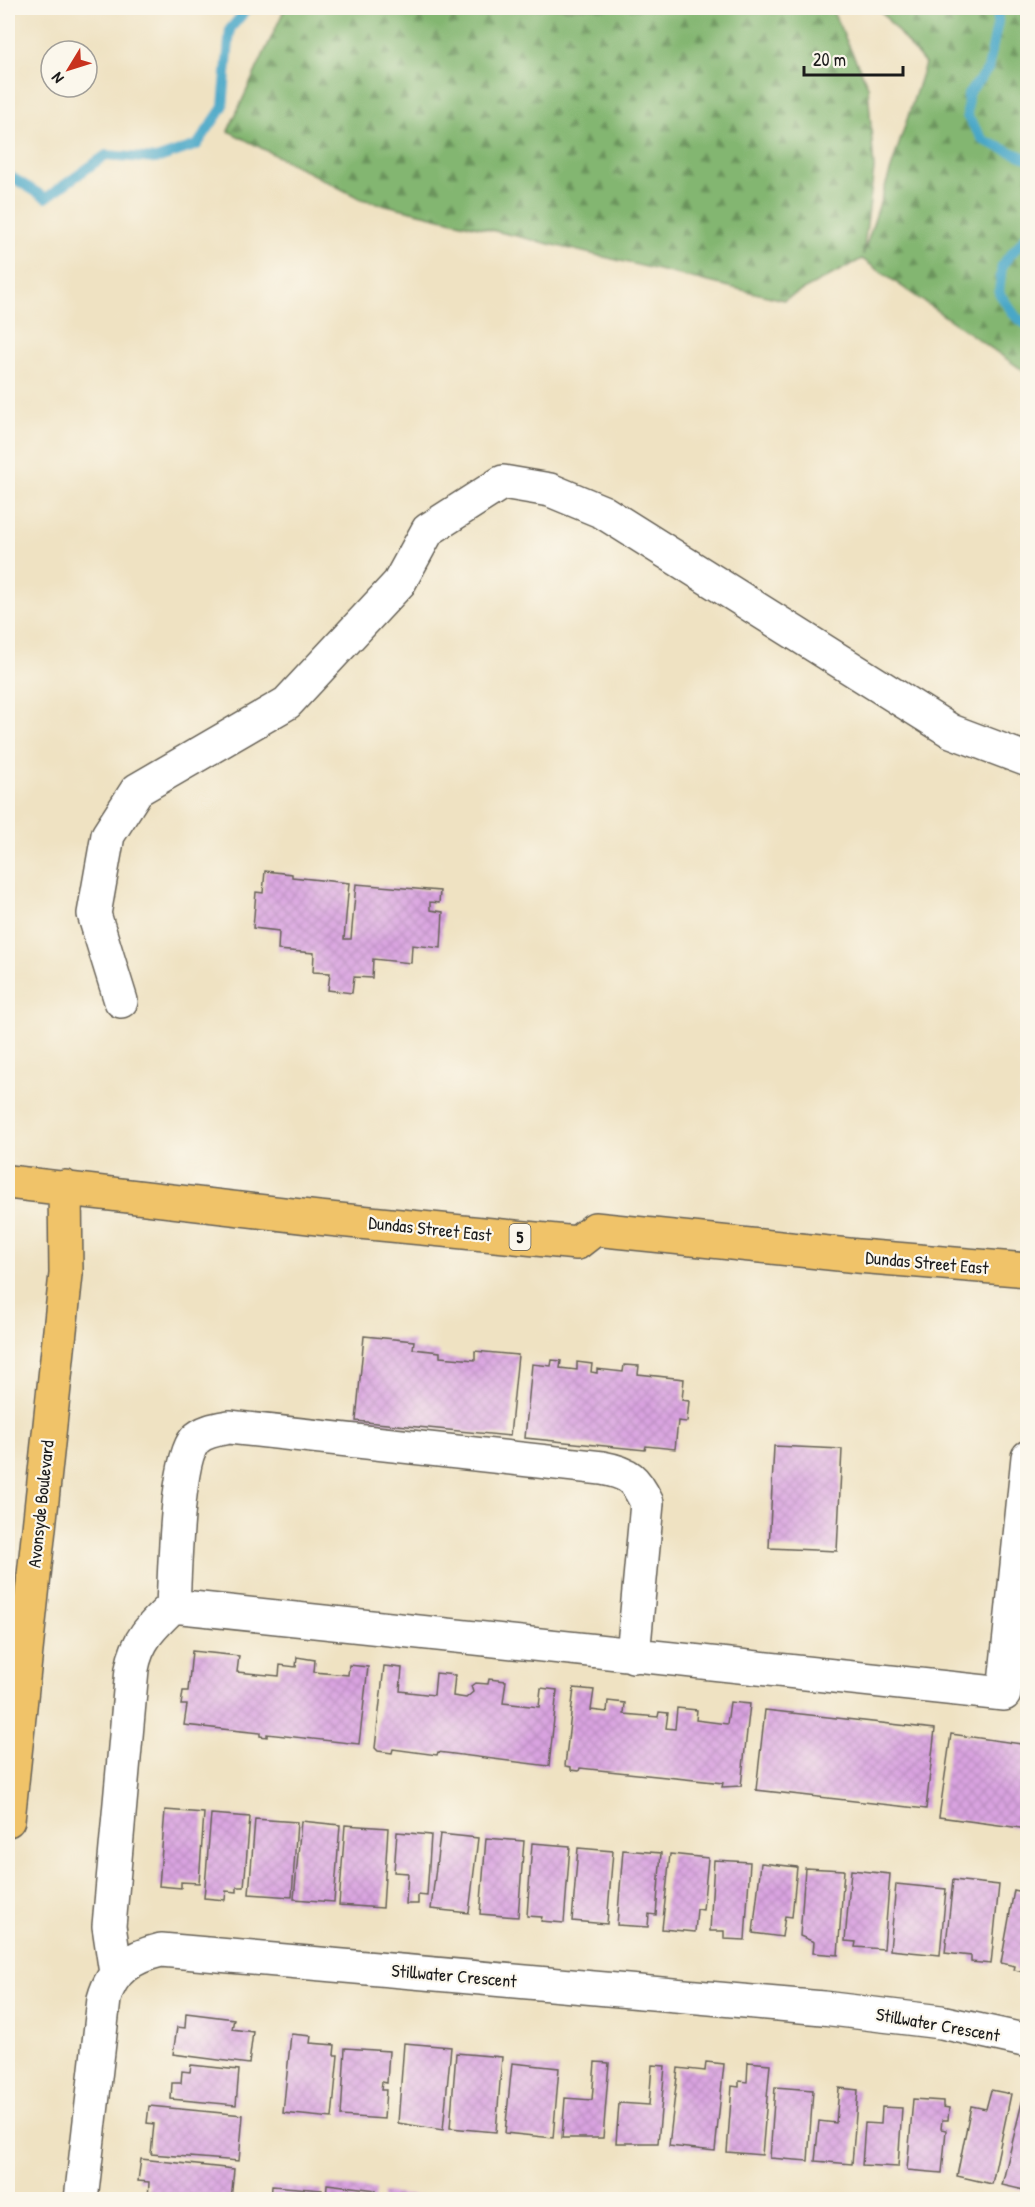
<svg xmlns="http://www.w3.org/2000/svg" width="1035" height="2207" font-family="'Patrick Hand',sans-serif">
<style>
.forest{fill:url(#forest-firs);stroke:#506946;stroke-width:1.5}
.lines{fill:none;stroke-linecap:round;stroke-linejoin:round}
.stream{stroke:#48a7c7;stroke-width:10}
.building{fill:url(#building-cross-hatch)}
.minor-casing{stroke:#666156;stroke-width:36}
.major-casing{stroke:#666156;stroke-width:36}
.minor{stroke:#fff;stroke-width:33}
.major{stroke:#f0c369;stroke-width:33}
.labels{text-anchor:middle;stroke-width:4.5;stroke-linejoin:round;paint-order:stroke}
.shield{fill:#fbf7ec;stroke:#5f5e5a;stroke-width:1.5}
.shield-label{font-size:16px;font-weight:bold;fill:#1c1c1c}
.street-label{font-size:18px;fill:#1c1c1c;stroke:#fbf7ec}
</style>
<defs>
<pattern id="forest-firs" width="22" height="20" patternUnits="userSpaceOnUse" patternTransform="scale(1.5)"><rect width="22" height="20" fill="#83b671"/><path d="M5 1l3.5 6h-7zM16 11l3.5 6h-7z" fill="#6a935c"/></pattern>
<pattern id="building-cross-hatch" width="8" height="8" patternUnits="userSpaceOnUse" patternTransform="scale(1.5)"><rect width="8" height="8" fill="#d9a3e0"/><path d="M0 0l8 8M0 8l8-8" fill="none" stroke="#ba8cc0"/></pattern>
</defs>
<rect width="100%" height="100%" fill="#fbf7ec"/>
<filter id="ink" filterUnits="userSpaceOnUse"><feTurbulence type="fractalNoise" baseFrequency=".0167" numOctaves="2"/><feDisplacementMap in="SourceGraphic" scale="12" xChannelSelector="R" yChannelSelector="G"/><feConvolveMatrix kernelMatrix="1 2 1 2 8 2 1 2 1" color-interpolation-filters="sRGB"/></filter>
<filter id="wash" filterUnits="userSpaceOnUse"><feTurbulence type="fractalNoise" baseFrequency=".008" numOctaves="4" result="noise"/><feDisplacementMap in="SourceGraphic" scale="24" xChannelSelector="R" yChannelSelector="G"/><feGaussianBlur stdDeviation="1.35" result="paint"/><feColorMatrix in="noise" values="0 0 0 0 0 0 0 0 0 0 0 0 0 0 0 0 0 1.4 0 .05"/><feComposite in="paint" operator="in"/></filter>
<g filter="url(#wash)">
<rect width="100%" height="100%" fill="#efe2c2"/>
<path class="forest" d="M285 8H831L868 86 874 169 863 255 925 64 878 8H1027V373L862 259 784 300 361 199 228 131Z"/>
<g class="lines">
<path class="stream" d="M997 8 998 21 988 69 968 94 967 116 983 140 1028 159
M8 175 46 198 106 155 156 159 197 145 223 107 230 29 248 8
M1028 234 1002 265 999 293 1016 317 1028 326"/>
</g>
<g id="blocks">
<path class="building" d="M265 871 292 874V877L349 883 344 939H351L356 884 440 891 439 903 430 902V910L443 912 441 948 412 945 411 963 373 959 372 978 354 977 352 993 328 990 330 973 313 972 314 953 278 950 279 931 253 928 256 892 263 893Z
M364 1336 414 1341 413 1349 440 1352V1357L475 1360V1351L518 1355 510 1436 356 1421Z
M552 1360 561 1361 560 1368 577 1370V1362L592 1364 591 1372 597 1373V1369L623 1372 624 1365 639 1366 638 1374 684 1379 682 1400 689 1401 687 1422 678 1421 675 1449 646 1446 645 1450 525 1438 532 1364 551 1366Z
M774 1446 842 1449 837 1551 769 1548Z
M192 1651 239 1656 237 1672 279 1676 280 1665 296 1667 297 1657 315 1660 314 1672 348 1675 349 1665 368 1667 359 1744 267 1734V1737L260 1736V1733L184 1725 187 1705H181L183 1691H188Z
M384 1666 402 1668 400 1691 434 1695 436 1673 455 1675 453 1696 466 1698 473 1692 471 1686 475 1683 488 1684 489 1679 506 1681 503 1703 539 1707 541 1688 557 1690 549 1766 438 1752 437 1755 393 1749 392 1753 378 1751 375 1748Z
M574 1688 594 1690 591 1710 607 1712 608 1701 625 1703 624 1714 658 1717 659 1712 668 1713 666 1728 675 1729 677 1708 697 1710 696 1720 727 1724 730 1702 750 1704 741 1786 722 1787 723 1783 580 1768 579 1771 571 1770V1767L565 1766Z
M765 1710 935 1729 926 1809 756 1790Z
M951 1734 1028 1745V1829L939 1817Z
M165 1810 204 1813 199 1883 181 1882V1888L159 1886Z
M211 1814 250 1817 244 1887H237V1892L226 1891 225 1900 204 1898Z
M255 1819 297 1822 292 1897 249 1894Z
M301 1821 340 1825 334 1902 294 1899Z
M345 1825 388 1828 383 1908 339 1905Z
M397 1832 431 1835 427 1896 418 1895V1904H406L408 1873 394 1872Z
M440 1834 478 1838 469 1913 431 1909Z
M486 1838 524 1841 518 1917 480 1914Z
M532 1843 570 1846 564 1923 541 1921 542 1917 527 1916Z
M578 1848 613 1851 607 1924 572 1921Z
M623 1850 661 1853 656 1915 649 1914 648 1927 617 1925Z
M670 1854 708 1858 703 1910 697 1909 695 1932 662 1929Z
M714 1860 750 1862 745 1940 724 1939V1931H710Z
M761 1863 797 1867 792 1917 785 1916 782 1937 753 1933Z
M805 1868 844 1870 838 1955 813 1953 814 1942 800 1936Z
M851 1870 890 1874 884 1949 855 1947 856 1942 845 1941Z
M953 1880 999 1885 991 1964 971 1962V1956L945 1953Z
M896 1884 946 1889 940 1955 890 1950Z
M1014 1890 1028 1893V1973L1014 1970 1015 1966 1001 1963Z
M186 2013 234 2019 232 2029 253 2032 249 2064 173 2054 177 2027 185 2028Z
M291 2034 311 2036 310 2043 335 2045 334 2055H338L332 2118 283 2113Z
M404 2043 451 2047 443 2130 398 2123Z
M345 2048 389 2051 387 2083 382 2082 381 2090H386L384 2119 341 2116Z
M456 2053 502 2057 496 2132 450 2128Z
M595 2062 609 2063 603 2138H562L565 2098 592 2100Z
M706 2062 724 2064 715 2151 669 2146 678 2068 705 2071Z
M748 2062 770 2064 762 2155 727 2152 732 2086 739 2087V2081L747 2082Z
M512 2063 559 2068 553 2138 505 2133Z
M191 2065 239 2070 236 2105 171 2099 172 2083H181L182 2071 190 2072Z
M652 2065 665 2066 658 2143H616L619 2103 649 2105Z
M775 2087 813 2090 808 2161 770 2158Z
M839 2088 858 2090 852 2164 815 2161 819 2121 836 2123Z
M991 2090 1011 2094 992 2184 957 2176 971 2106 986 2109Z
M1024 2094 1028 2095V2191L1002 2185Z
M913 2099 943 2101V2107L949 2108 948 2120H942L941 2129 946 2130 942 2173 907 2170Z
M149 2106 243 2115 239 2161 151 2154 154 2124 147 2123Z
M882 2107 902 2108 898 2167 862 2165 865 2123 881 2124Z
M141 2159 234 2169 231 2200H148L149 2182 138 2181Z
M327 2184 376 2190 375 2200H326Z
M272 2186 322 2190 321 2200H271Z
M383 2193 431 2197V2200H383Z"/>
</g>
</g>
<g filter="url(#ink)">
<use href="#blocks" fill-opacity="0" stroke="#666156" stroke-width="1.5"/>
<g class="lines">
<defs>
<path id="minor" d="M121 1001 94 914 108 835 137 790 287 703 399 583 428 530 503 482 550 490 603 512 951 731 1028 760
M633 1656 647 1503C635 1478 629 1473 602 1468L229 1427C218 1429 203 1431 195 1440 176 1461 175 1573 173 1606L1004 1694 1028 1457
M116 1973 109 1926 132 1669C137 1640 152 1626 173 1606
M81 2200 104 1999C112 1969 132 1957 161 1950L823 2008 941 2022 1028 2041"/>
<path id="major" d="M8 1182 318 1218 577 1243 595 1229 858 1256 1028 1270
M8 1820 66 1274 65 1187"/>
</defs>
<use href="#minor" class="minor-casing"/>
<use href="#major" class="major-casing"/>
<use href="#minor" class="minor"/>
<use href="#major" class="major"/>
</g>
</g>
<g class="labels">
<rect class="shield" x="509.5" y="1224" width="21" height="26" rx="4.5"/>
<g class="shield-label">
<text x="520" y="1243">5</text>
</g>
<g class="street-label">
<text transform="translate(430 1229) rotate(6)" y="6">Dundas Street East</text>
<text transform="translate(927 1263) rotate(5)" y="6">Dundas Street East</text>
<text transform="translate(41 1504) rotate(-84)" y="6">Avonsyde Boulevard</text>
<text transform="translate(454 1976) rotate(5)" y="6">Stillwater Crescent</text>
<text transform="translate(938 2025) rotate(10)" y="6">Stillwater Crescent</text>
</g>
</g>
<rect width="1035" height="2207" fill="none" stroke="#fbf7ec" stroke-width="30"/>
<g transform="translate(69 69) rotate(232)"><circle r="28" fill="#fbf7ec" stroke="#a29f99" stroke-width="1.5"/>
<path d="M0-4.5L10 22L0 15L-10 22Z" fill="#c8321e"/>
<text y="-9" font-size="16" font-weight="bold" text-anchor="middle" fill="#1c1c1c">N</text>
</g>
<path d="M804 66v9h99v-9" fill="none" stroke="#1c1c1c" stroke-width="3"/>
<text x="813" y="66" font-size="18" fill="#1c1c1c" stroke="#fbf7ec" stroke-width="4.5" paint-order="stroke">20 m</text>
</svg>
